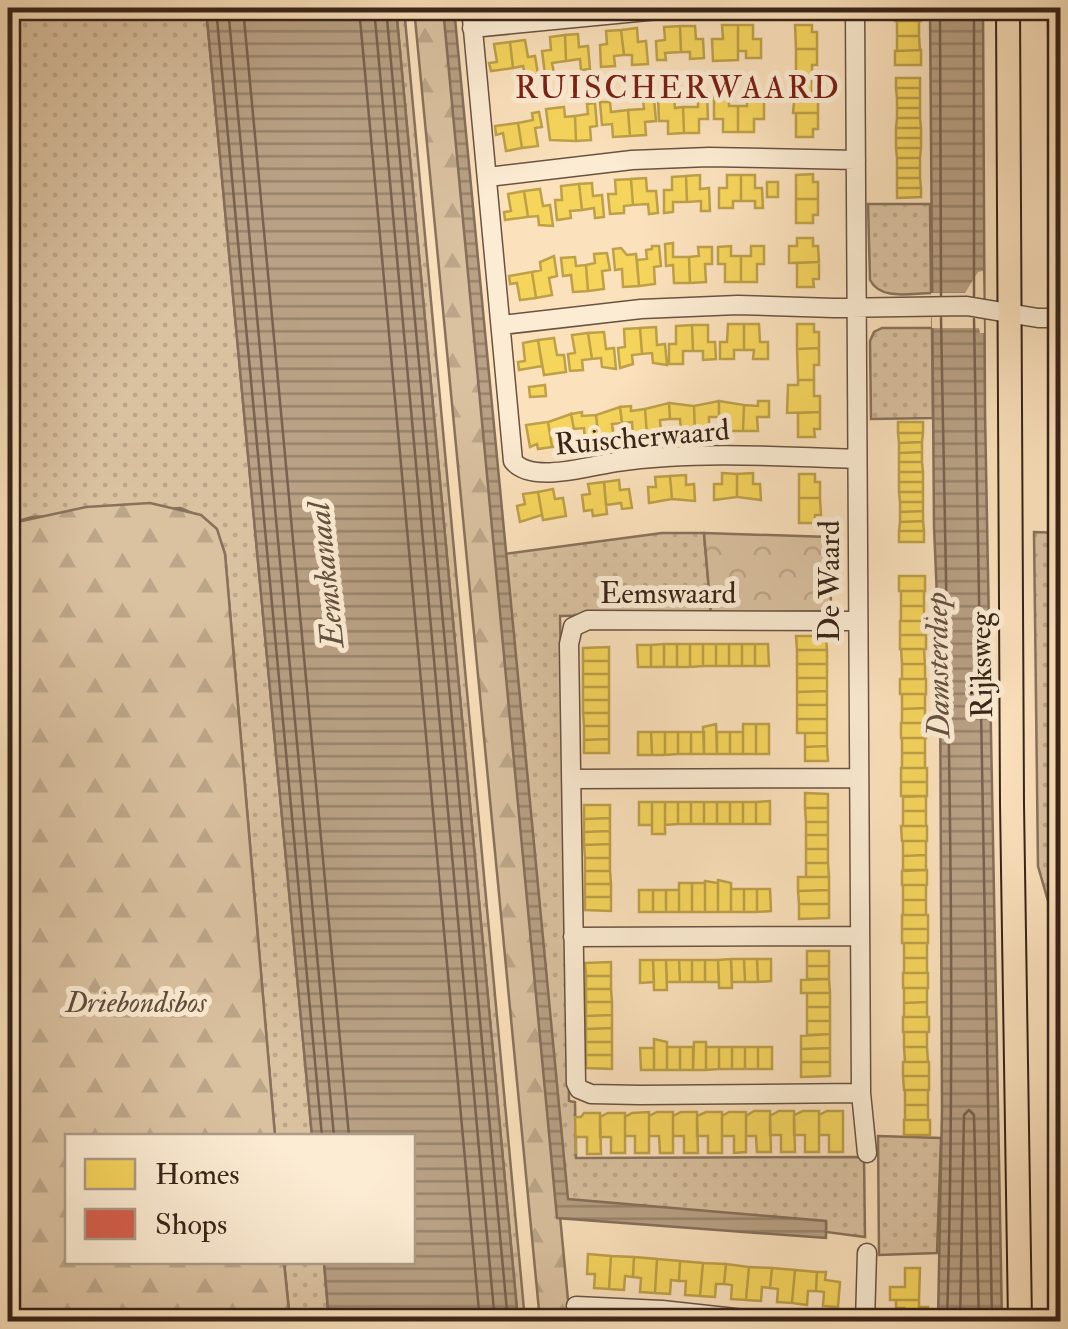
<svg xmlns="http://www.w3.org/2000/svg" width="1068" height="1329" font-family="'IM FELL Double Pica',serif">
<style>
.grass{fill:url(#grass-dots);stroke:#89725c;stroke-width:2.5}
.forest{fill:url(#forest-firs);stroke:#89725c;stroke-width:2.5}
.park{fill:url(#park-crowns);stroke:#89725c;stroke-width:2.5}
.water{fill:url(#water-rules);stroke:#856f5a;stroke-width:2.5}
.pier{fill:#fbe1bc}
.homes{fill:#f6d55c;stroke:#bda048;stroke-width:2.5}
.shops{fill:#d6604d;stroke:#a74e3d;stroke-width:2.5}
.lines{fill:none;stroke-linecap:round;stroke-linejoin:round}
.shore{stroke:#78624f;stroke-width:2.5}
.minor-casing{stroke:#695342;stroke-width:21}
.major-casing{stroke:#382419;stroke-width:26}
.minor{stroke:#fcecd3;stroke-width:18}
.major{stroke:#fbe1bc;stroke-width:22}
.labels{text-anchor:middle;stroke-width:10;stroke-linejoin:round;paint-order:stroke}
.street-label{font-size:30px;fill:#382419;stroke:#fcecd3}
.park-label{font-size:30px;font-style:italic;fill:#604b3b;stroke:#fcecd3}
.neighbourhood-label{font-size:32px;letter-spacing:2.5px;fill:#7a1f14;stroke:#fcecd3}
.water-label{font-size:32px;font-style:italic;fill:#65503f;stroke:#fcecd3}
</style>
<defs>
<pattern id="grass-dots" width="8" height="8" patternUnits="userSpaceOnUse" patternTransform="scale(2.5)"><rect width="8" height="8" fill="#dac1a0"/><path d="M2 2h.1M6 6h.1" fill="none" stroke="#bca689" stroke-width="1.8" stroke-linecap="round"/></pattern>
<pattern id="forest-firs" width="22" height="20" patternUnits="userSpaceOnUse" patternTransform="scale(2.5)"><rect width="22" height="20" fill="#dac1a0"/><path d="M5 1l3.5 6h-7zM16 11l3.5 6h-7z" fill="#bca689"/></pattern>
<pattern id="park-crowns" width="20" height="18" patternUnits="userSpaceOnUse" patternTransform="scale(2.5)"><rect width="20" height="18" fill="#dac1a0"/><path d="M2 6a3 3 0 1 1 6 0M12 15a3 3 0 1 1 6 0" fill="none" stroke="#bca689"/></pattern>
<pattern id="water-rules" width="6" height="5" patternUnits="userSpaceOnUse" patternTransform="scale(2.5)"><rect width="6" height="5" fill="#b9a185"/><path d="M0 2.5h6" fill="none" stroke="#97836c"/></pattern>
</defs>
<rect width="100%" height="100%" fill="#fbe1bc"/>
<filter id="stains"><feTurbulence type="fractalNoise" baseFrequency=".002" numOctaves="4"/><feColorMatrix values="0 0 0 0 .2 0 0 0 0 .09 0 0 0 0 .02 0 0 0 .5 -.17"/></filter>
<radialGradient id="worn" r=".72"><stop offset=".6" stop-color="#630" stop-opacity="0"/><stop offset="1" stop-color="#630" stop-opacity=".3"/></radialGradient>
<path class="grass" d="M8 8H206L312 1136H275L225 554C216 524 210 519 180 508L32 517 8 524Z
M396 8H404L525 1321H518Z
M868 204H930L931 293C911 293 881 301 870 280Z
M882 328H932L933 418 871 419 870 341 874 332Z
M1034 532 1060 533C1060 602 1054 671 1052 740 1051 795 1057 847 1048 901L1038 866Z
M662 533H704L711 613 560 616 569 1101 575 1102 576 1158 864 1157 865 1237 826 1232V1222L558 1199 496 555Z
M878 1136 941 1138 937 1253 879 1255Z
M284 1262H324L329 1321H290Z"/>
<path class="forest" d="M414 8H445L570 1321H540Z
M150 503 201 515 217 529 225 554 275 1136H68V1262H284L290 1321H11L8 1292V524L86 507Z
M1060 614V852L1055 861 1052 741Z"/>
<path class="park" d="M704 533 830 537 831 611 711 613Z"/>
<path class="water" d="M206 8H396L518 1321H329L324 1262H412V1136H312Z
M443 8H454L568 1199 826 1221V1238L557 1218Z
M930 8H983L985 413 1002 1321H938L942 1110 940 667 934 527Z"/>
<path class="pier" d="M983 271 984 333H980L979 328H932L931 293H965L978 272Z"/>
<path class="homes" d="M895 8H920L921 21H895Z
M897 21H919V36H897Z
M722 25H738V60L713 61 712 39H723Z
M738 25H753V39H761V58H746V51H738Z
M795 25H812V32H817V49H796Z
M680 26H695L696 39H703L704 58 690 59V52H681Z
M680 26 681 52 665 53 666 60H657L656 41 665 40 664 27Z
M637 28 638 42 646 41 648 64 632 65V55H624L621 30Z
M621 30 624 55 614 56 615 66 601 67 600 45 607 44 606 31Z
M578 34 579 47 588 46 590 69 581 70 580 59 566 61 565 35Z
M565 35 566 61 552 63 554 73 545 74 542 51 551 50 550 37Z
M897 36H919L920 50 897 51Z
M525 40 528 57 535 56 538 74 525 75 523 66 513 68 510 42Z
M510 42 513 68 491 71 489 63 497 62 494 44Z
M796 49H817V65H812V81H796Z
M921 50V65H895V51Z
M896 78H920V88H896Z
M796 81H812V96H818V113H793Z
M896 88H920V98H897Z
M698 96H707L708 119H699V133H684L683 107H698Z
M714 96H729V106H738V132H723V119H714Z
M747 96H764V119H754V132H738V106H747Z
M674 97 675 108 683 107 684 133 668 134V121H659L658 98Z
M654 98 656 121 645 122 646 135 630 136 628 110 644 109 643 99Z
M897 98H920V108H897Z
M600 102H610L611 112 628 110 630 136 613 137 612 124 602 125Z
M595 103 597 126 590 127 591 140 576 141 575 116 588 114 587 104Z
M564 107 565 117 575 116 576 141 550 140 546 109Z
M897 108H920V118H897Z
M539 112 542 127 535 128 538 146 522 148 518 123 533 120 532 113Z
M796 113H818V129H813V137H796Z
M897 118H920L921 128H896Z
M518 123 522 148 506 151 503 133 496 135 495 126Z
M896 128H921V138H896Z
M896 138H921V148H896Z
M896 148H921L920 158H897Z
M897 158H920V168H897Z
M897 168H920V178H897Z
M813 174V182H818V199H796V175Z
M700 175V189L709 188 710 211H701V201L687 202 686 176Z
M727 175H741V201H733V208H719V188H727Z
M741 175H755V188H762L763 208H755V201H741Z
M686 176 687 202H673V212L664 213V190H672V177Z
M646 178 647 191H656L658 213 649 214 648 204 633 205 631 179Z
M897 178H920L921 188H897Z
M631 179 633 205 624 206V213L610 214 608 194H616L615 180Z
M767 182H778V197H767Z
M592 183 593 196 602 195 604 217 595 218 594 208 582 210 579 184Z
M579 184 582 210 570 211 571 218 557 220 555 200H562L561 186Z
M897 188H921V197L897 198Z
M540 189 543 206 550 205 553 226 539 225 538 216 528 217 524 191Z
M524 191 528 217 505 220 504 212 511 211 508 194Z
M796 199H818V215H813V223H796Z
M797 238H813V246H818L819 262 789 263V246H797Z
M673 243V257H689L690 283H674L673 265 666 266 665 244Z
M652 246H659L661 266 654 267 655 284 639 286 637 260 647 259 646 250 652 249Z
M731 246V256H741V282H725V264H718V247Z
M751 246H764V264H757V282H741V256H751Z
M698 247H712V264H705L706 282 690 283 689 257 699 256Z
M621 248 627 255 636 254 639 286 623 287 622 269 615 270 613 249Z
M607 253 610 270 602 271 604 289 588 291 586 265 595 263 594 254Z
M554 256 557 276 549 278 552 295 536 298 532 272 541 270 540 262Z
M575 257 576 266 586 265 588 291 573 292 571 275 563 276 561 258Z
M819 262V279H813L814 287H797V263Z
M532 272 536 298 520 300 517 283 510 284 509 276Z
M728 324H744V350H734V359H720V342H727Z
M744 324H759L760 342H768V359H753L754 350H744Z
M797 324H814V332H819V348L797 349Z
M692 325H708V342H715L716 359 703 360V351H693Z
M692 325 693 351H683V364H669V344H676V326Z
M656 327 657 345 665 344 667 365 653 363 652 353 642 354 640 328Z
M640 328 642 354 632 355 633 364 620 368 618 348 625 347 624 329Z
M604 332 606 349 614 348 616 369 602 367 601 358 592 359 588 333Z
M588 333 592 359 582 360 583 370 570 371 568 354 575 353 572 335Z
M554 338 557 355H564L566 372 544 375 538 340Z
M538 340 542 366 519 370 518 362 525 361 523 343Z
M819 348V365H814V380H798L797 349Z
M798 380H814V396H820V412L787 413 788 385H798Z
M545 385 546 396 530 397 529 387Z
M719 401 744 405 743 431H729V417H719Z
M719 401V417H709V431L695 432 694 406Z
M758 401H769V417H757L758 431H743L744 405 758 406Z
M669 403 694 406 695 432 681 433 680 419H670Z
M669 403 670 419 660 420 661 434 647 435 645 409Z
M631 406V411L645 409 647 435 633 436 632 422 622 423 620 407Z
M620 407 622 423 612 424 614 438 599 440 596 415Z
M582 412V416L596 415 599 440 585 442 584 428 574 429 571 414Z
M820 412V429H814L815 437H798V413Z
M571 414 574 429 564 431 566 445 552 447 548 422Z
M548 422 552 447 538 449 537 444 530 447 526 425Z
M898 422H923V433H898Z
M898 433H923L922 442 899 443Z
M922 442V452L899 453V443Z
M922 452V462H899V453Z
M899 462H922L923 472H899Z
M899 472H923V482H899Z
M722 473 737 474V497L714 500V484H722Z
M753 473V484H760L761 500 737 497V474Z
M799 474H815V482H820V498H799Z
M686 475V485L694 484 695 501 672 499 670 476Z
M670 476 672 499 649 503 648 487H656L655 477Z
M619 480 620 490 629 489 632 508 622 509 621 503 606 505 604 482Z
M604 482 607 514 593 516 592 510 584 511 582 495 590 494 588 484Z
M899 482H923V492H899Z
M553 489 555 499 563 498 566 516 543 520 538 492Z
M538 492 542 515 520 522 517 506 525 504 523 494Z
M899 492H923V502H900Z
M799 498H820L821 515H815V523H799Z
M900 502H923V511L900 512Z
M923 511V521L900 522V512Z
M923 521 924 531H899L900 522Z
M899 531H924V542H899Z
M899 576H925V591H899Z
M901 591H924V606H901Z
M901 606H924V621H901Z
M900 621H925L926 635H900Z
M900 635H926V649H900Z
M796 636H826L827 650H797Z
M664 644H677V667H664Z
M664 644V667H651V645Z
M677 644H690V667H677Z
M690 644H703V666L690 667Z
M703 644H716V666H703Z
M716 644H729V666H716Z
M729 644H742V666H729Z
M742 644H755V666H742Z
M755 644H768L769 666H755Z
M637 645H651V667H638Z
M609 647V661H583V648Z
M901 649H924L925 664H902Z
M797 650H827V664H797Z
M583 661H609V674H583Z
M797 664H827V678H797Z
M902 664H925V679H902Z
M583 674H609V687H583Z
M797 678H827V691L797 692Z
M900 679H926V694H900Z
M583 687H609V700H583Z
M827 691V705H797V692Z
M902 694H925V708L902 709Z
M583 700H609V713H583Z
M797 705H827V719H797Z
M925 708V723H902V709Z
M583 713H609V726H584Z
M797 719H827V733H797Z
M901 723H926V738H901Z
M716 724 717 754H704L703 727Z
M743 724H756V754H743Z
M756 724H769V754H756Z
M584 726H609V739L584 740Z
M638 732H651L652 755H638Z
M651 732H665V755H652Z
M665 732H678V754L665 755Z
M678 732H691V754H678Z
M691 732H704V754H691Z
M717 732H730V754H717Z
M730 732H743V754H730Z
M805 733H827V746L805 747Z
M902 738H925V753H902Z
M609 739V753H584V740Z
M827 746 828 761H805V747Z
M902 753H925V768H902Z
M901 768H927V782H901Z
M901 782H927V796H901Z
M805 793 828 794V808H805Z
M926 796V811H903V797Z
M770 801V824H756V802Z
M639 802H652V825H639Z
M652 802H665V834H652Z
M665 802H678V824L665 825Z
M678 802H691V824H678Z
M691 802H704V824H691Z
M704 802H717V824H704Z
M717 802H730V824H717Z
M730 802H743V824H730Z
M743 802H756V824H743Z
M584 805H610V818L584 819Z
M805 808H828V822H806Z
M903 811H926V826H903Z
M610 818V831L584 832V819Z
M806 822H828V835H806Z
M901 826H927V841H902Z
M610 831V844L584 845V832Z
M806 835H828V849H806Z
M903 841H926V855L903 856Z
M610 844V858H585L584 845Z
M806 849H828V863H806Z
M926 855V870H903V856Z
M585 858H610V871H585Z
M806 863H828L829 877H806Z
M927 870V885H902V871Z
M585 871H610L611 884H585Z
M798 877H829V890L798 891Z
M718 880 731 883V912H718Z
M705 881 718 883V912H705Z
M679 883H692V912H679Z
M692 883H705V912H692Z
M585 884H611V897H585Z
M903 885H926V900H903Z
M731 889H744V912H731Z
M744 889H757V912H744Z
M757 889H770L771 911 757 912Z
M639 890H653V912H639Z
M653 890H666V912H653Z
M666 890H679V912H666Z
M829 890V904H799L798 891Z
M585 897H611V911L585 910Z
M903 900H926V915H903Z
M799 904H829V918L799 919Z
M902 915H928V929H902Z
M902 929H928V943H902Z
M904 943H927V958H904Z
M807 951H829V966H807Z
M904 958H927V973H904Z
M731 959H744L745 982H732Z
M731 959 732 988H719L718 960Z
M744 959H757L758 982H745Z
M757 959H771V981L758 982Z
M640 960H653L654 982 640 983Z
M653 960H666L667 990H654Z
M666 960H679L680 982H667Z
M679 960H692V982H680Z
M692 960H705V982H692Z
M705 960H718L719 982H705Z
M611 962V976H586L585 963Z
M807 966H829V979H807Z
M903 973H928V988H903Z
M586 976H611V989H586Z
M829 979 830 993H801V980Z
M904 988H927V1002L904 1003Z
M586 989H611L612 1002H586Z
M807 993H830V1007H807Z
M586 1002H612V1015L586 1016Z
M927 1002V1017H904V1003Z
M807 1007H830V1021H807Z
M612 1015V1028L586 1029V1016Z
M903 1017H929V1032H903Z
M807 1021H830V1034L807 1035Z
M612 1028V1042H586V1029Z
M904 1032H927V1047H904Z
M830 1034V1048L801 1049V1036Z
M654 1039 667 1042V1070H654Z
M586 1042H612V1055H586Z
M694 1042H706V1070H693Z
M667 1047H680V1070H667Z
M680 1047H693V1070H680Z
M706 1047H719V1069L706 1070Z
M719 1047H732V1069H719Z
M732 1047H745V1069H732Z
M745 1047H758V1069H745Z
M758 1047H772V1069H758Z
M904 1047H927L928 1062H905Z
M640 1048H654V1070H641Z
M830 1048V1062H801V1049Z
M586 1055H612V1069L586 1068Z
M801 1062H830V1076L801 1077Z
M903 1062H929V1076H903Z
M903 1076H929V1090H904Z
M905 1090H928V1105H905Z
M905 1105H928V1120H905Z
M754 1111H770L771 1152H757L756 1136H746V1116Z
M779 1111H794L795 1152H781V1135H770V1116Z
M803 1111H819V1152H805V1135H794V1115Z
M827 1111H843V1152H829V1135H819V1115Z
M649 1112V1153H635V1136H625V1117L632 1113Z
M657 1112H673V1153H660L659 1136H649V1116Z
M681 1112H697L698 1153H684V1136H673V1116Z
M706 1112H722V1153H708V1136H697V1116Z
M729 1112H746V1152L734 1153V1136H722V1116Z
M584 1113H600L601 1154H587V1137H576V1154L575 1117H581Z
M608 1113H625V1153H611V1137H600V1117Z
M904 1120H930V1135H904Z
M588 1254 611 1256 609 1289 594 1288 595 1274H587Z
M611 1256 634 1257 633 1277 625 1276 624 1290 609 1289Z
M634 1257 657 1259 655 1293 640 1292 641 1278 633 1277Z
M657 1259 680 1261 679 1281 671 1280 670 1294 655 1293Z
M680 1261 703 1263 700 1296 685 1295 686 1281H679Z
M703 1263 726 1264 724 1284H716L715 1297 700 1296Z
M726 1264 749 1267 746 1300 731 1299 732 1285 724 1284Z
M749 1267 772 1268 770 1288 762 1287 761 1301 746 1300Z
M772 1268 795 1270 792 1303 777 1302 778 1289 770 1288Z
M905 1268H920L919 1300H890V1287H905Z
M795 1270 817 1272 816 1291H808L807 1305 792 1303Z
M817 1272H826L825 1280 840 1282 838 1307 823 1306 824 1292 816 1291Z
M896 1300H919V1307H928L927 1322H904V1308H896Z"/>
<path class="shops" d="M1053 209H1060V284H1053Z"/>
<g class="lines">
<path class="shore" d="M216 8 322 1136
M228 8 334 1136
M243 8 349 1136
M359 8 480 1322
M374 8 495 1322
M386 8 508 1322
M940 8 941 295
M974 8V296
M941 318C947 652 957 987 947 1322
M974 319 992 1322
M960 1322 964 1115 969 1110 974 1115 979 1322"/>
<defs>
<path id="minor" d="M471 8 513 461C531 484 589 466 616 462 695 451 776 456 856 459
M1057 8 1060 193
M472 28 679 8H855L861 1093 867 1153
M488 177 632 160 709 157 856 160
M502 325 641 309 738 305 834 308 967 306 1038 318H1060
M857 621 588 620 573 627 569 644 576 1083 579 1089 591 1094 640 1095 861 1093
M571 779 858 778
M573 937 860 936
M576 1306 662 1310 773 1322
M865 1322 867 1253"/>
<path id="major" d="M1008 8 1012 804 1020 1322"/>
</defs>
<use href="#minor" class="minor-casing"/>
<use href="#major" class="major-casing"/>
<use href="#minor" class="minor"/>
<use href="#major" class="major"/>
</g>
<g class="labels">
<g class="street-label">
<text transform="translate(642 437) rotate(-5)" y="10">Ruischerwaard</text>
<text transform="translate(829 581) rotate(-90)" y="10">De Waard</text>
<text x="668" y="603">Eemswaard</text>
<text transform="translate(981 665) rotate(-91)" y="10">Rijksweg</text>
</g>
<g class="park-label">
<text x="136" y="1012">Driebondsbos</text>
</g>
<g class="neighbourhood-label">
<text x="678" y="98">RUISCHERWAARD</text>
</g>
<g class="water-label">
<text transform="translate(325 575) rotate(-96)" y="11">Eemskanaal</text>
<text transform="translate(937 665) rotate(-91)" y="11">Damsterdiep</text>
</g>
</g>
<rect width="1068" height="1329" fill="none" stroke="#fbe1bc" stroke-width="40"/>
<rect x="10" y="10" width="1048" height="1309" fill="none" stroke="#382419" stroke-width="5"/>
<rect x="20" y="20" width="1028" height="1289" fill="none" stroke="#382419" stroke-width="2.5"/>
<rect x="65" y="1134" width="350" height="130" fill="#fcecd3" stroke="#ae9c89" stroke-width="2.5"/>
<rect x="85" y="1159" width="50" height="30" fill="#f6d55c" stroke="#ae9c89" stroke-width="2.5"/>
<text x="155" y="1184" font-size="30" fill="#382419">Homes</text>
<rect x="85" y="1209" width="50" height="30" fill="#d6604d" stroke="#ae9c89" stroke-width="2.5"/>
<text x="155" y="1234" font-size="30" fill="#382419">Shops</text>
<rect width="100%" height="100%" filter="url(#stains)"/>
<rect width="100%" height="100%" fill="url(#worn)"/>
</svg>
